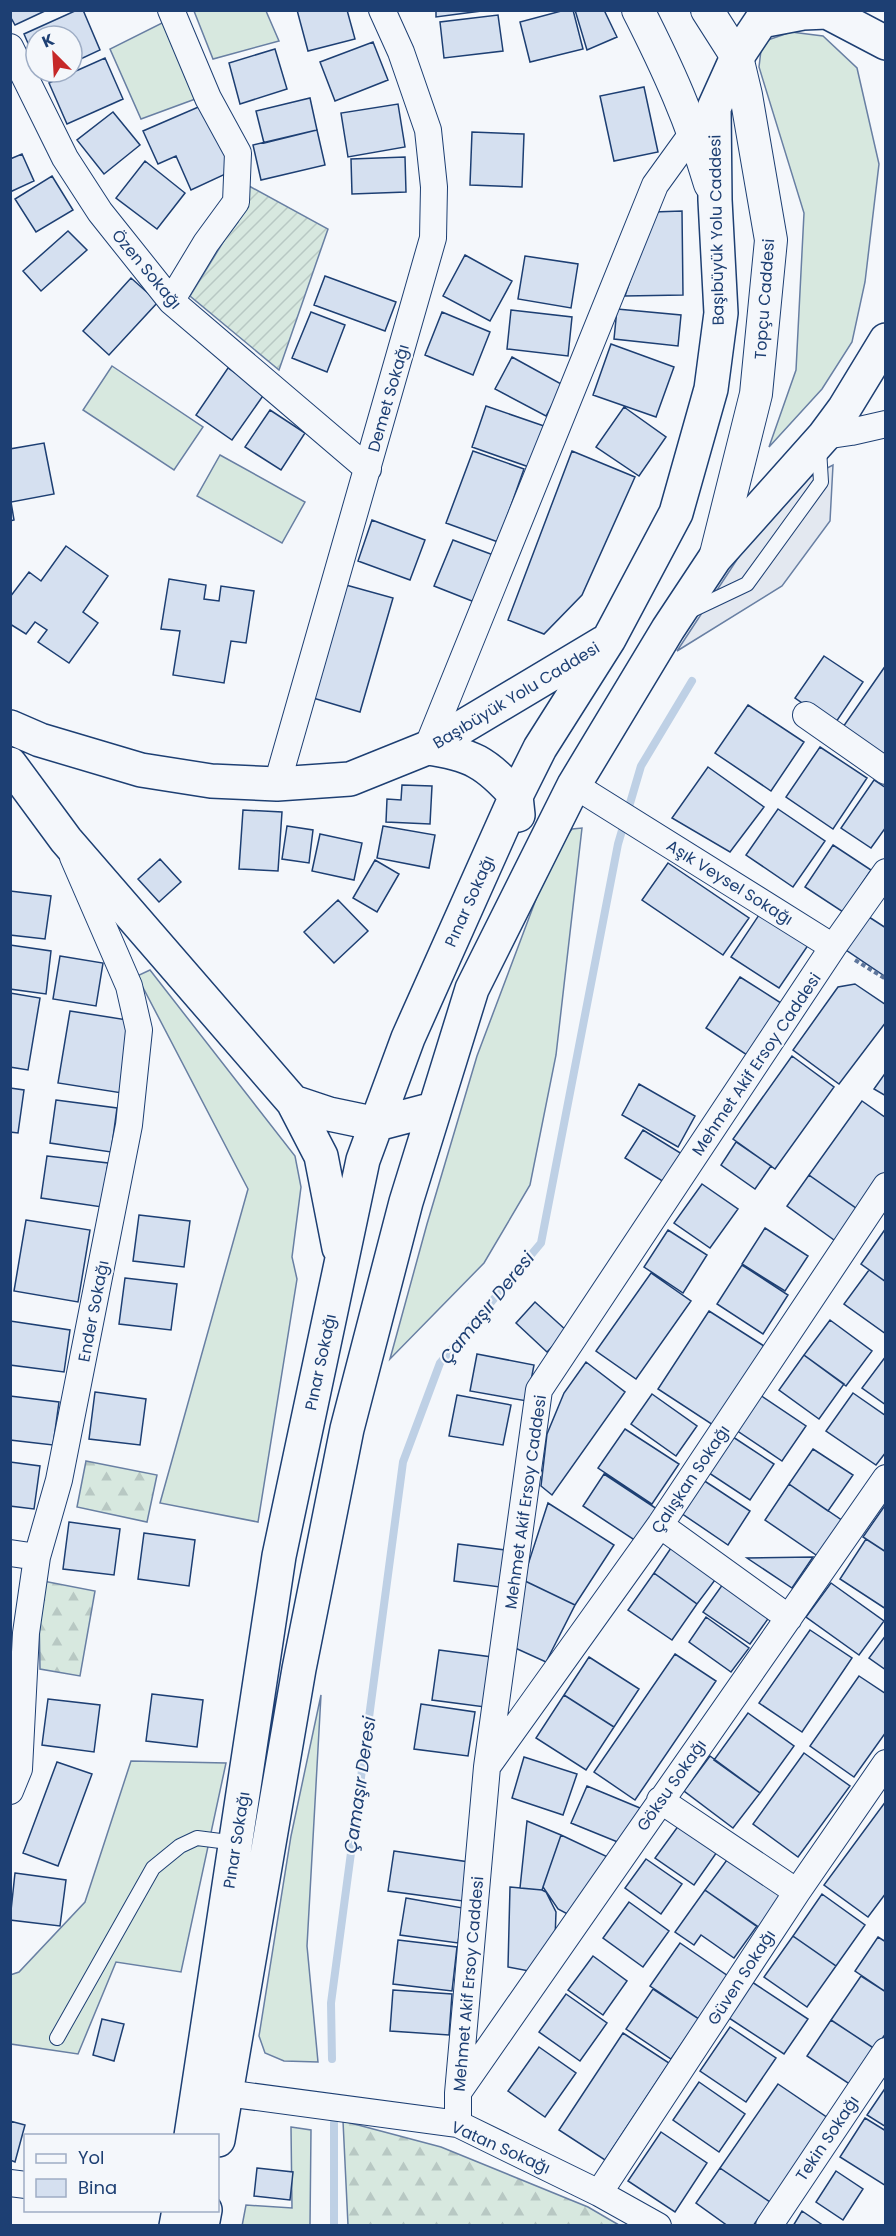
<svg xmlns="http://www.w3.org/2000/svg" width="896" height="2236" font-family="Poppins,sans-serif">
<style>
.grass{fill:#d7e8df;stroke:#687fa3;stroke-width:1.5}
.forest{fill:url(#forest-firs);stroke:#687fa3;stroke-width:1.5}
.garden{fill:url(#garden-furrows);stroke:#687fa3;stroke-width:1.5}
.parking{fill:#e3e8f0;stroke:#687fa3;stroke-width:1.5}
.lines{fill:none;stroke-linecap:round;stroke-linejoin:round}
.stream{stroke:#bed0e5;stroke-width:8}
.building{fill:#d5e0f0;stroke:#1d3f73;stroke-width:1.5}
.service-casing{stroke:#1d3f73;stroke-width:16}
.minor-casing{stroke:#1d3f73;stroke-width:28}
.tertiary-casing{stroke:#1d3f73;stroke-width:34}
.secondary-casing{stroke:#1d3f73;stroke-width:36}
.path{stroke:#5e769c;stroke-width:4;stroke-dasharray:4.5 3;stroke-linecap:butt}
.service{stroke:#f4f7fb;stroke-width:14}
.minor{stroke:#f4f7fb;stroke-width:26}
.tertiary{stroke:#f4f7fb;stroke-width:32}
.secondary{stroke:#f4f7fb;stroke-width:33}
.labels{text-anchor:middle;stroke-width:4.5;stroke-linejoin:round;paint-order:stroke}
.street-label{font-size:16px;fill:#1d3f73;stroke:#f4f7fb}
.water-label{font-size:18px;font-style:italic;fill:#1d3f73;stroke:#f4f7fb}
</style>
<defs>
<pattern id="forest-firs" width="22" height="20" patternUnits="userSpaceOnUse" patternTransform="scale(1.5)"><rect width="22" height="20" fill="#d7e8df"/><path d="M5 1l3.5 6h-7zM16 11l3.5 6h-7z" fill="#b8c8c3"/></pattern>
<pattern id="garden-furrows" width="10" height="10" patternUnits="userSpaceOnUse" patternTransform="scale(1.5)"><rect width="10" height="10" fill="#d7e8df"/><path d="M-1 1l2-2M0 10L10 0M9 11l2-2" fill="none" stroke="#b8c8c3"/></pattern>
</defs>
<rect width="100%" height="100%" fill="#f4f7fb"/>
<path class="grass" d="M194 11H266L279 41 213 59Z
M164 22 198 98 141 119 110 49Z
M791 32 823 36 857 68 879 164 865 282 852 342 822 389 769 447 796 370 804 213 759 67 762 42Z
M112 366 203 427 174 470 83 410Z
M220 455 305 502 282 543 197 496Z
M582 828 556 1055 530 1185 484 1263 390 1359 427 1224 477 1056 553 854 572 829Z
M150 970 295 1156 301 1187 292 1257 297 1279 258 1522 160 1503 248 1189 137 976Z
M321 1695 307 1946 318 2062 284 2061 265 2053 259 2036 291 1836Z
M131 1761 226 1763 181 1972 116 1962 78 2054 11 2044 10 1975 19 1972 85 1902Z
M291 2127 311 2130 310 2225 242 2226 246 2205 292 2208Z"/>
<path class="forest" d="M86 1461 157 1475 147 1522 77 1507Z
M43 1581 95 1591 80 1676 40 1669 39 1611Z
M343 2121 441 2147 588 2207 619 2225H348Z"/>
<path class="garden" d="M249 186 328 229 279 370 190 296 225 239 238 222Z"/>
<path class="parking" d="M833 465 830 521 782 586 677 651 782 491Z"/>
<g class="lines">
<path class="stream" d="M332 2059 331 2003 403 1462 440 1363 541 1243 618 844 641 766 692 681
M334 2226V2123"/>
</g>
<path class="building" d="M10 10H47L15 25 10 16Z
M77 10H83L100 50 72 63V36H36V62L24 34Z
M297 10H347L355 39 308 51Z
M436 10H481V11L436 17Z
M565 10H573L583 49 530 62 520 22Z
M575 10H604L617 37 587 50Z
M498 15 503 51 444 58 440 22Z
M373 42 388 80 335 101 320 62Z
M275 49 287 89 240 104 229 63Z
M105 58 123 99 67 124 49 83Z
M644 87 658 152 614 161 600 96Z
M310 98 317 130 264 143 256 111Z
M398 104 405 147 348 157 341 113Z
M203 105 232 171 191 190 176 156 158 164 143 131Z
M113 112 140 145 104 174 77 140Z
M317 130 325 165 261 180 253 145Z
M472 132 524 134 522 187 470 185Z
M22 154 34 181 10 192V159Z
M405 157 406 192 352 194 351 159Z
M145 161 185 193 157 229 116 198Z
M52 176 73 210 36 232 15 199Z
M682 211 683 295 625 296 653 212Z
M68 231 87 250 41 291 23 271Z
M465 255 512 281 490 321 443 296Z
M525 256 578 264 571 308 518 299Z
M325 276 396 302 385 331 314 305Z
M131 278 158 302 109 355 83 331Z
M617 309 681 315 678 346 614 339Z
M511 310 572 317 568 356 507 349Z
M311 312 345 325 327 372 292 358Z
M442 312 490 332 473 375 425 355Z
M611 344 674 367 656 417 593 395Z
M512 357 563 385 546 416 495 389Z
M228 368 265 393 232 440 196 415Z
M486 406 544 426 529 467 472 447Z
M624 407 666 437 639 476 596 447Z
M270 410 305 433 281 470 245 447Z
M44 443 54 494 11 502 14 520 10 521V449Z
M473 451 524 469 498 542 446 523Z
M572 451 635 477 582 595 544 634 508 620Z
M372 520 425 540 410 580 358 561Z
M453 540 496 556 477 603 434 586Z
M66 546 108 576 83 612 98 623 69 663 38 642 47 630 35 622 26 634 10 624V597L29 572 41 581Z
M169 579 206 585 204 599 219 601 221 586 254 591 246 643 231 641 224 683 173 675 180 631 161 629Z
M346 585 393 598 360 712 313 698Z
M824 656 863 682 834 725 795 698Z
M886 665V756L843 727Z
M748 705 804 742 771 791 715 753Z
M820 747 867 778 833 829 786 797Z
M708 767 764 807 730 852 672 818Z
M874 780 886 788V827L871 848 841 828Z
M402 785 432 786 430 824 386 822 387 799 401 800Z
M778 809 825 841 793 887 746 855Z
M243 810 282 812 278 871 239 869Z
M287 826 313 830 309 863 282 859Z
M383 826 435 835 429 868 377 858Z
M320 834 362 843 354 880 312 871Z
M833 845 871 870 843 912 805 887Z
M160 859 181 882 159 902 138 879Z
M375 860 399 874 377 912 353 898Z
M668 863 749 918 723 955 642 900Z
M10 891 51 896 45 939 10 935Z
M338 900 368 931 334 963 304 932Z
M765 906 813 938 779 988 731 957Z
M869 917 886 928V977L846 950Z
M10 945 51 951 46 994 10 989Z
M60 956 103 963 96 1006 53 999Z
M740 977 781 1003 747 1055 706 1028Z
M855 984 886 1005V1022L839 1084 793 1050 838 987Z
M10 993 40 998 28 1070 10 1067Z
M70 1011 134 1021 122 1093 58 1083Z
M792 1056 834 1087 775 1169 733 1139Z
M886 1072V1096L874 1089Z
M639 1084 695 1116 678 1147 622 1115Z
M10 1088 24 1090 18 1133 10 1132Z
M56 1100 117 1108 111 1152 50 1143Z
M862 1101 886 1118V1182L863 1213 809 1175Z
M643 1130 682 1154 664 1182 625 1158Z
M736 1142 771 1166 755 1189 721 1165Z
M47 1156 108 1163 102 1207 41 1198Z
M809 1175 863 1213 841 1245 787 1206Z
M702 1184 738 1209 710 1248 674 1223Z
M139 1215 190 1221 184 1267 133 1261Z
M26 1220 90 1230 78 1302 14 1291Z
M765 1228 808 1256 785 1291 742 1264Z
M886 1228V1282L861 1264Z
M668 1230 707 1255 683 1293 644 1267Z
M742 1265 788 1295 763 1334 717 1304Z
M869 1270 886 1282V1334L844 1304Z
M651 1273 691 1301 636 1379 596 1351Z
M125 1278 177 1284 171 1330 119 1324Z
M535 1302 567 1331 547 1352 516 1323Z
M709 1311 764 1346 713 1425 658 1389Z
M830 1320 872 1351 846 1386 804 1355Z
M10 1321 70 1330 64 1372 10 1365Z
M477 1354 534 1365 527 1401 470 1391Z
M804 1355 844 1384 819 1419 779 1390Z
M886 1356V1405L862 1388Z
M586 1362 625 1392 552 1495 541 1486 547 1434 564 1393Z
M95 1392 146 1399 140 1445 89 1439Z
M853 1393 886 1416V1452L876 1465 826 1431Z
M652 1394 697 1426 676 1456 631 1424Z
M457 1395 511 1405 503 1445 449 1436Z
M760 1395 806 1426 782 1461 736 1430Z
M10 1396 59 1402 53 1445 10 1440Z
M625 1429 679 1464 652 1504 598 1468Z
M730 1435 774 1464 750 1500 706 1471Z
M813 1449 853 1475 828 1511 789 1484Z
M10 1462 40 1466 34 1509 10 1506Z
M604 1474 660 1511 639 1543 583 1506Z
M700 1478 750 1511 728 1545 678 1511Z
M789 1484 843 1521 819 1557 765 1520Z
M548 1503 614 1545 575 1605 523 1580Z
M886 1504V1552L863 1537Z
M69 1522 120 1529 114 1575 63 1569Z
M144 1533 195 1540 189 1586 138 1579Z
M866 1539 886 1552V1609L840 1579Z
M458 1544 505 1550 500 1587 454 1581Z
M673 1545 718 1576 697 1604 654 1573Z
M813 1557 792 1588 747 1558Z
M654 1573 697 1604 672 1640 628 1610Z
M523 1580 575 1605 546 1662 513 1647Z
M831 1583 884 1621 859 1655 806 1617Z
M723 1584 770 1616 750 1644 703 1612Z
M706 1617 749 1648 731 1672 689 1642Z
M810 1630 852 1658 802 1732 759 1703Z
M886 1635V1670L869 1658Z
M439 1650 492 1657 485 1707 432 1700Z
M675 1654 716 1681 635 1800 594 1772Z
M589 1657 639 1689 614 1727 564 1695Z
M859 1676 886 1694V1732L854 1777 810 1746Z
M152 1694 203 1700 197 1747 146 1741Z
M564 1695 614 1727 586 1770 536 1738Z
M48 1699 100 1705 94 1752 42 1745Z
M421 1704 475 1712 468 1756 414 1749Z
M748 1713 794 1746 760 1793 714 1760Z
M804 1753 850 1786 798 1857 753 1824Z
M710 1756 760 1793 733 1828 684 1791Z
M524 1757 577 1774 563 1815 512 1798Z
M57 1762 92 1774 58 1866 23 1853Z
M587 1786 640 1808 625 1845 571 1823Z
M886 1801V1893L868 1917 824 1885Z
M527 1821 561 1835 542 1890 520 1888Z
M679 1825 717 1852 694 1885 655 1858Z
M561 1835 612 1859 575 1918 558 1909 543 1887Z
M394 1851 469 1862 463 1901 388 1891Z
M732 1853 785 1891 759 1928 705 1890Z
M646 1859 682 1884 661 1914 625 1888Z
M15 1873 66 1880 60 1926 10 1920Z
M510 1887 542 1890 546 1892 556 1912 555 1939 529 1971 508 1967Z
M705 1890 757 1926 734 1958 701 1935 694 1945 675 1932Z
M822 1894 865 1925 836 1966 793 1936Z
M406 1898 463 1908 458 1943 400 1935Z
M629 1902 669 1931 643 1967 603 1938Z
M793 1936 836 1966 807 2007 764 1977Z
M878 1937 886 1942V1992L855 1971Z
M398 1940 457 1947 452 1991 393 1984Z
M680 1943 728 1976 699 2019 650 1986Z
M593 1956 627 1981 603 2015 568 1990Z
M861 1976 886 1992V2033L875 2049 831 2020Z
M752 1982 808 2019 784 2054 729 2018Z
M653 1989 699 2019 671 2059 626 2029Z
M393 1990 452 1994 449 2035 390 2031Z
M566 1994 607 2023 580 2061 539 2032Z
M102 2019 124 2024 114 2061 93 2055Z
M831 2020 875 2049 851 2085 807 2056Z
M730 2027 776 2058 746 2102 700 2071Z
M623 2033 669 2063 605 2160 559 2130Z
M539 2047 576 2073 545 2117 508 2091Z
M699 2082 745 2114 719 2152 673 2120Z
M778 2084 828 2118 770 2202 720 2168Z
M886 2087V2127L867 2115Z
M865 2118 886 2131V2186L840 2157Z
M10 2121 25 2125 15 2162 10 2160Z
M661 2132 707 2163 675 2212 628 2181Z
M257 2168 293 2172 290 2200 254 2196Z
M720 2168 770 2202 753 2226H728L696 2203Z
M836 2171 863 2189 843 2220 816 2202Z
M802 2211 824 2226H793Z"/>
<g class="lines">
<defs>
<path id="service" d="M688 612 747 584 821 482 819 449
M57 2038 153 1868 180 1846 197 1838 236 1843"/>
<path id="minor" d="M10 47 65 158 100 212 171 301 368 469
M171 301 206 243 236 202 238 153 208 98 171 10
M824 436 851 432 886 424
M806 715 886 771
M427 748 655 185 694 131
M277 784 433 238 434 187 428 130 401 52 382 10
M574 785 833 947
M660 1525 789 1618
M10 1553 37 1557
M489 1764 660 1525 886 1186
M10 1791 19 1769 26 1633 37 1557 59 1480 129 1125 139 1030 129 986 73 857
M660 1800 797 1892
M459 2091 886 1478
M226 2093 458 2124 599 2193 658 2226
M458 2124V2093L487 1767 539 1390 833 947 886 872
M10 2183 26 2185
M599 2193 797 1892 886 1763
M769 2226 886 2051"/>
<path id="tertiary" d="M638 10C668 69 691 120 710 184
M707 10 737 57 746 95 771 240 756 394 715 558"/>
<path id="secondary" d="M761 21 803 13 827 12 886 43
M10 727 40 740 141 770 211 781 277 784 350 779 427 748 603 643
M427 748C471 754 487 763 516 796L518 815
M10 764 66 840 293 1102 321 1156 339 1248
M293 1102 329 1114 377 1124 434 1109
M191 2136 279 1556 363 1160 408 1038 516 796 540 748 609 639 676 513 711 389 721 313 715 200 714 108 737 57 761 21 772 10
M218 2140 299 1669 347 1429 406 1202 472 989 574 785 668 629 715 558 824 436 844 409 886 340
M176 2226 179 2210
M202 2226 205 2210"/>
</defs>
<use href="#service" class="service-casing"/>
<use href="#minor" class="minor-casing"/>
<use href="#tertiary" class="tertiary-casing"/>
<use href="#secondary" class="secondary-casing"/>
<path class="path" d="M855 960 886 979"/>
<use href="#service" class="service"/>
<use href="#minor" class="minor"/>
<use href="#tertiary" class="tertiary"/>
<use href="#secondary" class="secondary"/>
</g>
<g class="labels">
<g class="street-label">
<text transform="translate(716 230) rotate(-91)" y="6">Başıbüyük Yolu Caddesi</text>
<text transform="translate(147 269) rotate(50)" y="6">Özen Sokağı</text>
<text transform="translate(764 299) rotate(-86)" y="6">Topçu Caddesi</text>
<text transform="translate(388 398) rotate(-74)" y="6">Demet Sokağı</text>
<text transform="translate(516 695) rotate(-31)" y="6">Başıbüyük Yolu Caddesi</text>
<text transform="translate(730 882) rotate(32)" y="6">Aşık Veysel Sokağı</text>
<text transform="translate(469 901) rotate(-66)" y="6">Pınar Sokağı</text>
<text transform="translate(756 1064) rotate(-56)" y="6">Mehmet Akif Ersoy Caddesi</text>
<text transform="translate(93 1311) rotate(-79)" y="6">Ender Sokağı</text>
<text transform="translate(320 1362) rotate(-78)" y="6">Pınar Sokağı</text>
<text transform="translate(690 1479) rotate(-56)" y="6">Çalışkan Sokağı</text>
<text transform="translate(525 1502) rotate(-82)" y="6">Mehmet Akif Ersoy Caddesi</text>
<text transform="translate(671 1785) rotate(-55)" y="6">Göksu Sokağı</text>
<text transform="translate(236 1840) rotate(-81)" y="6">Pınar Sokağı</text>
<text transform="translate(741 1977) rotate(-57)" y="6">Güven Sokağı</text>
<text transform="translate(468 1984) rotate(-85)" y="6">Mehmet Akif Ersoy Caddesi</text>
<text transform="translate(827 2138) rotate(-56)" y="6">Tekin Sokağı</text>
<text transform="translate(501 2147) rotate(24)" y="6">Vatan Sokağı</text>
</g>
<g class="water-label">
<text transform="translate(487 1308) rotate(-51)" y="6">Çamaşır Deresi</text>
<text transform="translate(360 1785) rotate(-82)" y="6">Çamaşır Deresi</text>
</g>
</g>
<rect width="896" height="2236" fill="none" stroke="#1d3f73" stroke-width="24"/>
<rect x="24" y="2134" width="195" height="78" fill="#f4f7fb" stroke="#9eadc5" stroke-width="1.5"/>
<rect x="36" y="2154" width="30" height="9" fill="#f4f7fb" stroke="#9eadc5" stroke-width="1.5"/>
<text x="78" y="2164" font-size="18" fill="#1d3f73">Yol</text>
<rect x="36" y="2179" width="30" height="18" fill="#d5e0f0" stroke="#9eadc5" stroke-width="1.5"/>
<text x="78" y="2194" font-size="18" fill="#1d3f73">Bina</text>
<g transform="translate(54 54) rotate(336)"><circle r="28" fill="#f4f7fb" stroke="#9eadc5" stroke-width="1.5"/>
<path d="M0-4.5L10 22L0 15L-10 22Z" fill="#c62828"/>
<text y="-9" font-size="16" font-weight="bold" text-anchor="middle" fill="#1d3f73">K</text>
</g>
</svg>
